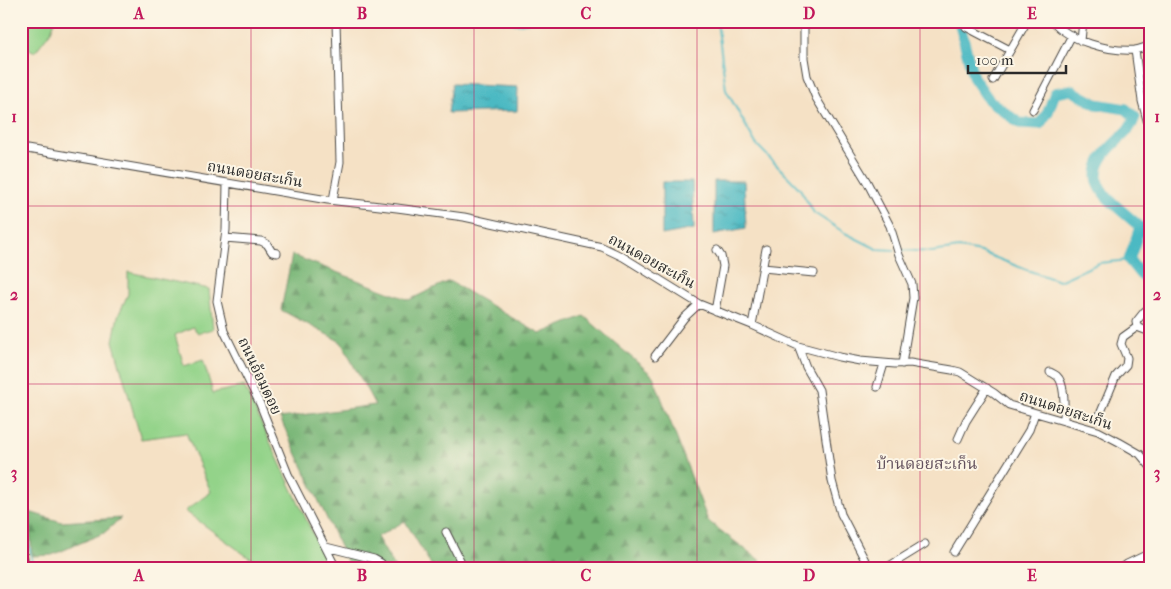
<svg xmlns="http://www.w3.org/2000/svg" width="1171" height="589" font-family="'IM FELL French Canon','Noto Serif Thai',serif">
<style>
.green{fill:#93d389;stroke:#5f7f5a}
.forest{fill:url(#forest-firs);stroke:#507050}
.water{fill:url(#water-ripples);stroke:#3b7277}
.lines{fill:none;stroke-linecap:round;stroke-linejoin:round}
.stream{stroke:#4bb9c3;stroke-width:2}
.river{stroke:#4bb9c3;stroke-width:11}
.minor-casing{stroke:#494642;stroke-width:9}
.major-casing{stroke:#494642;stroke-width:11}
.minor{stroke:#fff;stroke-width:7}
.major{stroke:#eac669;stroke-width:9}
.grid{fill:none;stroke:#c2185b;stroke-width:1;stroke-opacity:0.55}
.labels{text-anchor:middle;stroke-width:4;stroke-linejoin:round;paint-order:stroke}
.street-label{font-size:15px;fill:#2b2b2b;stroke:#fcf5e5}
.neighbourhood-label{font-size:16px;fill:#62505c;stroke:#fcf5e5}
.neatline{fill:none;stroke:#c2185b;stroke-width:2}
.grid-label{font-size:16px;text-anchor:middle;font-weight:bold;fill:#c2185b}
</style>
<defs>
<pattern id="forest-firs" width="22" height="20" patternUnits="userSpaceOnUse" patternTransform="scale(1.25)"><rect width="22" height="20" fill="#76b575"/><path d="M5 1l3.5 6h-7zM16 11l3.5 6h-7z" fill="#619360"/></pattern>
<pattern id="water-ripples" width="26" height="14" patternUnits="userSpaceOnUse" patternTransform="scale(1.25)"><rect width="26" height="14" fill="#4bb9c3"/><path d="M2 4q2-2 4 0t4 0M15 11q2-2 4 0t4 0" fill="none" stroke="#3f979f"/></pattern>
</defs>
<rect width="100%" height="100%" fill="#fcf5e5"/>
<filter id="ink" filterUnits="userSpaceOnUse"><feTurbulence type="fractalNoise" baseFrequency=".02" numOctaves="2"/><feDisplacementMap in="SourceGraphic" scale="10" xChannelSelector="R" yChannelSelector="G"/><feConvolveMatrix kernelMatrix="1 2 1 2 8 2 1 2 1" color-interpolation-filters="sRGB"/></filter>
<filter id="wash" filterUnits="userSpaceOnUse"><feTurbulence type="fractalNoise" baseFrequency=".0096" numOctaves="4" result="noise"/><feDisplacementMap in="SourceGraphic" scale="20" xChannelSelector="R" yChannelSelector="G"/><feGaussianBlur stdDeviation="1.12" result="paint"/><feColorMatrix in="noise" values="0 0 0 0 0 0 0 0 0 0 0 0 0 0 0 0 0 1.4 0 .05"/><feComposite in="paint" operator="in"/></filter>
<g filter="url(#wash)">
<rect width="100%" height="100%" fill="#f5e1c5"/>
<path class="green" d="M21 21H55L51 31 35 52 21 45Z
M128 272 209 289 213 329 198 333 193 327 175 335 184 366 203 360 213 393 244 386 329 568H275L248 557 185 511 211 492 186 433 141 439 113 341 118 316 128 294Z"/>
<path class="forest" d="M292 255 409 300 449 281 540 334 584 316 653 376 708 521 770 568H433L405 521 377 537 395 568H350L280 418 375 405 341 342 281 310Z
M29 512 62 522 121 518 104 533 52 555 32 556Z"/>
<path class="water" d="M452 84 518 87 517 111 448 113Z
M714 181H744L746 228 714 234Z
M662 182H692L694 229 662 235Z"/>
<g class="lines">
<path class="stream" d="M501 21 518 24 537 21
M717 21 726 90 756 144 800 189 814 213 845 233 877 249 895 250
M900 250 932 252 959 248 981 252 1027 270 1059 281 1099 263 1129 260
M21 471 26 531 33 568"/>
<path class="river" d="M959 21 973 77 989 100 1019 123 1040 124 1048 112 1055 93 1071 90 1096 104 1126 109 1135 117C1131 130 1123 135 1114 144 1074 183 1113 201 1140 227L1129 260 1141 275 1150 281"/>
</g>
</g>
<g filter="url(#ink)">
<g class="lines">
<defs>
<path id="minor" d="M804 21V58L807 76 816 98 867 182 890 226 899 255 912 284 913 298 902 364
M1053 21C1069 41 1109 52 1135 50 1140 49 1145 47 1150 46
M966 27 1010 50
M1081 41 1083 21
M1135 50 1142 101 1150 131
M993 80 1026 23 1029 21
M1033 110 1072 35
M21 148 328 200 397 208 464 217 602 247 623 257 699 304 752 325 798 346 839 357 860 361 895 364 910 363 952 370 960 372 994 393 1009 405 1098 431 1119 442 1140 454 1150 466
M227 184 226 230 217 301 224 331 260 404 288 474 336 568
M333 200 340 162 336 21
M225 238 261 241 267 244 272 252 277 253
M763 268 814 273
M715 311 723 266 721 256 717 250
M752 325 766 249
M1137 327 1136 322 1144 312 1150 307
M798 346 806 367 819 390 832 481 841 514 869 568
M655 356 684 318 699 304
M1050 372C1051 372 1057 376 1057 376 1066 384 1064 410 1064 421
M877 387 884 364
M1098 419 1116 376 1126 365 1127 358 1121 344 1123 337 1137 327 1145 330 1150 329
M958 439 966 421 987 388
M446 532 460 560 462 568
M326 547 374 559 381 563 383 568
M954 552 1029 430 1035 413
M886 568 925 544
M1122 568 1127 564 1146 555 1148 553 1150 548"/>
<path id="major" d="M21 538 24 568"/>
</defs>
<use href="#minor" class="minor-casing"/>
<use href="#major" class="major-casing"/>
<use href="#minor" class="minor"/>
<use href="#major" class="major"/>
</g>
</g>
<path class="grid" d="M251 21V568M474 21V568M697 21V568M920 21V568M21 206H1150M21 384H1150"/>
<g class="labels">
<g class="street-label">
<text transform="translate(255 174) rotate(10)" y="5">ถนนดอยสะเก็น</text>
<text transform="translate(652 261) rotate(29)" y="5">ถนนดอยสะเก็น</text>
<text transform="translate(260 376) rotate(65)" y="5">ถนนอ้อมดอย</text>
<text transform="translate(1066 410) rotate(18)" y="5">ถนนดอยสะเก็น</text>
</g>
<g class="neighbourhood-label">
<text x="927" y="469">บ้านดอยสะเก็น</text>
</g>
</g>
<rect width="1171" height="589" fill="none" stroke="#fcf5e5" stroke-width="55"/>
<path d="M968 65v8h98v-8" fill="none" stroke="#2b2b2b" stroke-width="2.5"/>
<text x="976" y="65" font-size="15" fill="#2b2b2b" stroke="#fcf5e5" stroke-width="4" paint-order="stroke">100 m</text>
<rect x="28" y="28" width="1116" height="534" class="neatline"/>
<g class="grid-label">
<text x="139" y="19">A</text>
<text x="362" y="19">B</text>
<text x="586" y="19">C</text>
<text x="809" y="19">D</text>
<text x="1032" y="19">E</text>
<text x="14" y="122">1</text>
<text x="1157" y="122">1</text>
<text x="14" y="300">2</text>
<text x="1157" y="300">2</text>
<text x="14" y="478">3</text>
<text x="1157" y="478">3</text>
<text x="139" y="581">A</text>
<text x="362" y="581">B</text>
<text x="586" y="581">C</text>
<text x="809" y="581">D</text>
<text x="1032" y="581">E</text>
</g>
</svg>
